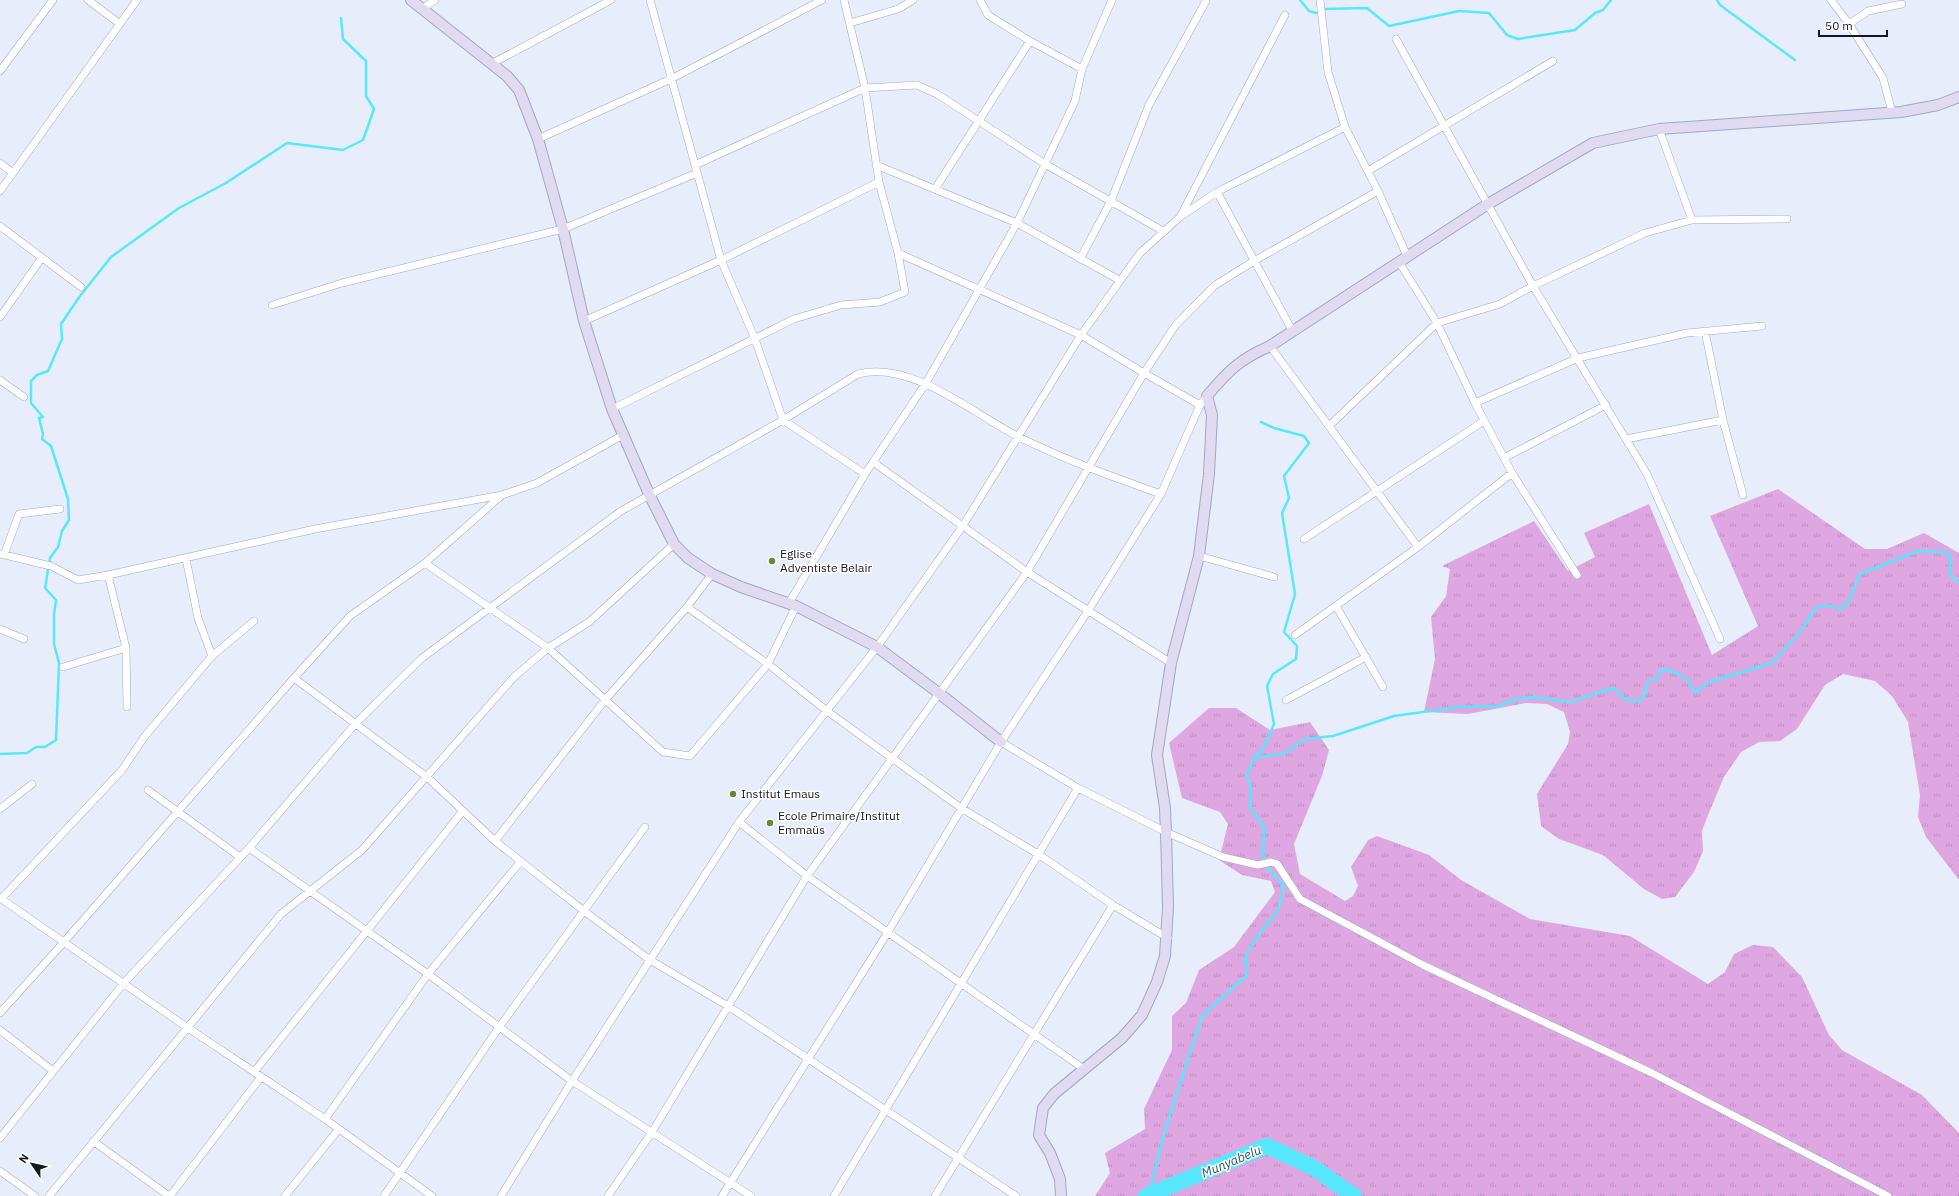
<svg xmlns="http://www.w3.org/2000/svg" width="1959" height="1196" font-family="'IBM Plex Sans',sans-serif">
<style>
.grass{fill:url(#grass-tufts)}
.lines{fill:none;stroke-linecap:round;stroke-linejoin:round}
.stream{stroke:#58e8fd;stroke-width:2.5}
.river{stroke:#58e8fd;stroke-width:16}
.street-casing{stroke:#9ca9c7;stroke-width:8}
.secondary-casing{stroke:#9ca9c7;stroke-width:12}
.street{stroke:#fff;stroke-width:7}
.secondary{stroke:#e1dbf1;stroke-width:10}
.poi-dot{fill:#718536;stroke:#fff;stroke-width:1.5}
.labels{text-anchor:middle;stroke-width:3;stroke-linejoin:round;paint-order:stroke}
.poi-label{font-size:12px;fill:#131822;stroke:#fff;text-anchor:start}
.water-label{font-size:13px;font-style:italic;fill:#1d5962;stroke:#fff}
</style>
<defs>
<pattern id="grass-tufts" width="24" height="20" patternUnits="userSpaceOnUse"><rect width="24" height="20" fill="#dea7e2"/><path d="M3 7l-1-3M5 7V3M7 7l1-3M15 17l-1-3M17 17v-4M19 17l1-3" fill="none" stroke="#be8fc2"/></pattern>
</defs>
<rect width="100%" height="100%" fill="#e7edfa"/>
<path class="grass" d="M1778 489 1865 549H1887L1924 533 1959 553V880L1926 837 1918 817 1920 795 1908 722 1892 696 1875 681 1843 674 1825 685 1797 729 1780 741 1759 742 1741 752 1724 777 1706 820 1702 831 1703 851 1694 872 1675 897 1662 899 1644 889 1603 855 1559 839 1541 826 1537 794 1568 744 1570 732 1564 712 1547 704 1526 703 1468 714 1424 712 1435 659 1431 617 1446 596 1450 569 1442 566 1534 521 1568 571 1595 557 1584 533 1649 504 1712 655 1758 626 1710 516Z
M1209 708H1236L1270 730 1310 722 1329 750 1322 776 1294 844 1300 874 1345 901 1353 896 1358 886 1351 867 1368 840 1377 836 1429 855 1461 880 1530 919 1630 936 1708 984 1725 972 1734 954 1753 945 1773 947 1802 977 1829 1035 1842 1050 1922 1095 1959 1133V1196H1095L1110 1173 1105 1153 1145 1129 1144 1109 1172 1050V1016L1186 1003 1199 970 1234 947 1275 892 1271 881 1242 875 1219 860 1228 824 1220 812 1182 798 1169 743Z"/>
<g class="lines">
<path class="stream" d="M1300 0 1309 11 1316 13
M1717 0 1720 5 1795 60
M1324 9 1367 8 1389 26 1459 11 1489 13 1507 35 1518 39 1575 30 1595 13 1603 10 1611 0
M0 754 27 753 36 747H45L56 740 59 663 54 644V614L56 600 45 588 50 558 58 547 62 531 69 520 68 499 51 446 42 439 43 434 39 418 43 417 31 403V381L37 375 48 371 62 339 61 324 80 296 111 257 179 208 226 183 287 143 343 150 363 140 374 109 366 96V61L343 39 341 18
M1254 758 1285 753 1305 739 1333 736 1394 716 1459 707 1499 706 1513 700 1533 697 1570 702 1613 688 1626 700 1639 701 1645 695 1647 683 1659 677 1660 670 1666 669C1675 673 1691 677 1692 689L1696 692 1709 682 1772 663 1799 633 1817 607 1826 605 1841 609 1848 602 1860 574 1918 551 1945 552 1950 557V575L1959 583
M1149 1193 1165 1130 1202 1016 1247 975 1245 957 1254 941 1278 910 1284 886 1266 866 1263 854 1264 827 1250 808V783L1246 776 1254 758 1264 747 1274 724 1267 686 1273 674 1296 659 1297 646 1284 632 1295 594 1282 513 1289 498 1284 476 1309 443 1304 436 1274 428 1261 422"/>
<path class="river" d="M1146 1196 1267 1146 1314 1168 1354 1196"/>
<defs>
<path id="street" d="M88 0 120 24
M650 0 721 260 755 339 783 420 865 474
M980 0 988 15 1030 41 1082 69
M1320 0 1328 72 1345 127 1378 191 1407 256
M1831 0 1849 24 1883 78 1892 112
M423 8 435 0
M850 23 898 9 913 0
M1849 24 1868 11 1902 4
M1396 39 1533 286 1647 474 1720 639
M491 64 611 0
M0 71 53 0
M1659 129 1692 220
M538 139 673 78 822 0
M0 163 13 173
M695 165 865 88 917 85 937 94 1045 164 1163 231
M876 165 1017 223 1119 280
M1368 171 1553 61
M935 189 1030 41
M0 191 137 0
M1217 192 1293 332
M1181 215 1285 15
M0 226 81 287
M898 253 1081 335 1144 373 1200 405
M1080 259 1111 201 1149 105 1206 1
M1399 262 1437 323 1475 403 1512 473 1577 575
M272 305 342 283 563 229 697 173
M0 317 41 259
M584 321 721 260 879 182
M1705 331 1723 420 1743 495
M1270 346 1418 547
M0 380 24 397
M1475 403 1578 358 1687 333 1762 326
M612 409 794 319 841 305 880 302 905 292 898 253 879 182 865 88 844 0
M1329 426 1437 323 1500 304 1533 286 1645 233 1692 220 1787 219
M1626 439 1723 420
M1504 458 1606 405
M873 462 1027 572 1171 663
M1304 539 1484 421
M0 554 51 566 78 580 108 575 315 529 502 495 537 483 623 435
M4 555 19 514 60 509
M1199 556 1274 577
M186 559 198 618 212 656
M425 563 548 648 663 752 690 756 768 664 796 606
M108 575 126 648 127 707
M789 603 865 474 926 383 1017 223 1075 101 1082 69 1112 0
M1336 606 1383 687
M687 607 768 664 827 711 961 808 1038 854 1113 905 1168 938
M0 629 24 639
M1295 635 1418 547 1512 473
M63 667 126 648
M294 678 427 777 495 841 584 911 650 960 728 1006 1016 1196
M1286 700 1366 657
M1001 742 1078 788 1166 832 1223 857 1258 865 1271 862 1277 864 1300 899 1423 965 1652 1073 1888 1196
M148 790 240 857
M0 809 32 784
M739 822 807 876 1084 1069
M495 841 605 700 687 607 712 574
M249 848 428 974 572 1081 751 1196
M0 898 188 1028 325 1119 432 1196
M1 899 122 770 145 736 212 656 254 621
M0 1013 64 942 294 678 350 616 425 563 502 495
M0 1030 53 1071
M254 1072 462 812
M325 1119 428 974 521 861
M0 1138 123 984 249 848 356 723 422 658 621 511 783 420 858 374C911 360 972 413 1017 436 1063 459 1113 477 1161 494
M93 1141 169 1196
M0 1171 35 1196
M49 1196 281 914 362 850 514 677 548 648 589 622 674 544
M170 1196 261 1077
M285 1196 338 1130
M384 1196 500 1026 645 827
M501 1196 572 1081 739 822 877 647 962 527 1081 335 1140 253 1180 217 1217 192 1345 127
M608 1196 652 1132 807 876 1027 572 1144 373 1175 326 1214 286 1254 261 1378 191
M722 1196 888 932 1001 742 1088 611 1161 494 1200 405 1207 396
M834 1196 1078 788
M935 1196 1113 905"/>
<path id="secondary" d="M411 0 507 76 519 90 538 139 563 229 584 321 612 409 649 494 674 544 688 558 712 574 741 587 796 606 877 647 940 694 1001 742
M1061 1196 1060 1179 1050 1153 1039 1135 1043 1108 1054 1094 1122 1038 1142 1015 1157 982 1165 956 1168 907 1166 832 1165 808 1157 755 1171 663 1199 556 1209 474 1212 415 1207 396C1228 371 1240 359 1270 346L1488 204 1593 143 1659 129 1901 112 1938 105 1959 97"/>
</defs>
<use href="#street" class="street-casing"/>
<use href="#secondary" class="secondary-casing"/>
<use href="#street" class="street"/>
<use href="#secondary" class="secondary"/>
</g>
<g class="poi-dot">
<circle cx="772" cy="561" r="4"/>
<circle cx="733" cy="794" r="4"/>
<circle cx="770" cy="823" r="4"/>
</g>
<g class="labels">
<g class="poi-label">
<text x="780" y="558">Eglise<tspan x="780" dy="14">Adventiste Belair</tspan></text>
<text x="741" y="798">Institut Emaus</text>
<text x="778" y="820">Ecole Primaire/Institut<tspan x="778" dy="14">Emmaüs</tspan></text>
</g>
<g class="water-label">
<text transform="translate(1231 1161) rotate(-23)" y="5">Munyabelu</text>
</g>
</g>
<g transform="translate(32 1164) rotate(304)" stroke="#ffffff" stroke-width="3" paint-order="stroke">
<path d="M0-3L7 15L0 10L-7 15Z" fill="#131822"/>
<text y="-6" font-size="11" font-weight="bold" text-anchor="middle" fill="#131822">N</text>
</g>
<path d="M1819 30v6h68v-6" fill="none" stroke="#131822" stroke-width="2"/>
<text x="1825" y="30" font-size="12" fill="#131822" stroke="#ffffff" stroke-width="3" paint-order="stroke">50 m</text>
</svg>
